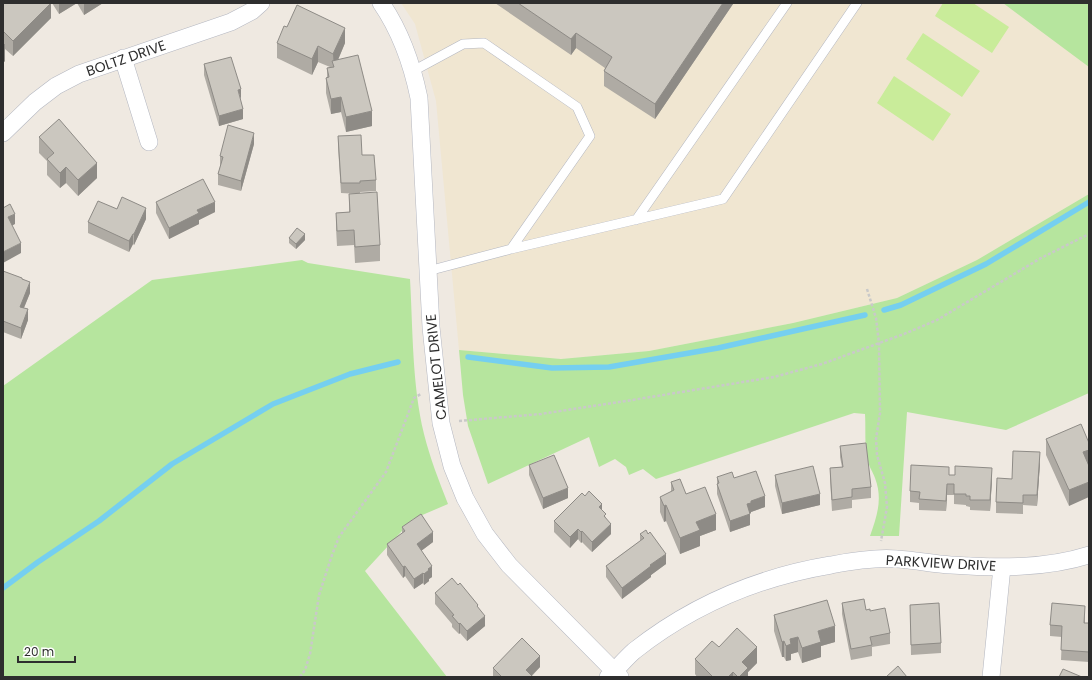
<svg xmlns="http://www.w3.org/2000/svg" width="1092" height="680" font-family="Poppins,sans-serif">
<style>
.education{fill:#f0e6d1}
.green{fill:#b6e59e}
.pitch{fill:#c9ec9a}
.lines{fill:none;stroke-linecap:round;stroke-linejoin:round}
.stream{stroke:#75cff0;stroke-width:5.5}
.lane-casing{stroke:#b4b7c1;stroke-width:10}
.street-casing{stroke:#b4b7c1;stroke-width:18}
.path{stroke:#c9c9c9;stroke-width:2.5;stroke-dasharray:3 2;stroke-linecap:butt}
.lane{stroke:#fff;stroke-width:9}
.street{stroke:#fff;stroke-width:17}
.wall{fill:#afaba4}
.shaded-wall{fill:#8e8b86}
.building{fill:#cbc7bf;stroke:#8e8b86}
.labels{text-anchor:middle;stroke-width:4;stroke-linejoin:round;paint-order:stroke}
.street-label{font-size:14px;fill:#2e2e2e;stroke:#fff}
</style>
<rect width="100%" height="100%" fill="#efe9e1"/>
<path class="education" d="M401 3H1089V194L977 260 897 298 793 323 649 351 561 359 459 350 436 101 415 24Z"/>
<path class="green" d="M1003 3H1089V67Z
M1089 194V393L1006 430 907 412 899 536H870C877 516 883 499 875 478 873 472 869 467 868 461 864 444 866 431 865 414L854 413 656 479 643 469 629 475 626 467 615 459 599 467 589 437 488 484 468 426 463 395 459 350 561 359 649 351 793 323 897 298 977 260Z
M302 260 308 263 410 279C413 331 412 384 424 434 430 458 439 481 448 504L413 519 365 571 447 677H3V386L152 280Z"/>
<path class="pitch" d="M943 3H973L1009 27 992 53 935 16Z
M923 33 980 71 962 97 906 59Z
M894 76 951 114 933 141 877 103Z"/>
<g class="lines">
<path class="stream" d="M884 310 901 305 986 264 1089 202
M468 357 552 368 609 367 718 348 865 315
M3 588 38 562 99 521 172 464 273 404 350 374 398 362"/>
<defs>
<path id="lane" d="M413 71 463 44 484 43 577 107 590 136 511 249
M636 220 787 3
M428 271 511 249 723 199 857 3"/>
<path id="street" d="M381 3C401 32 412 64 419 98L431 327 441 423 452 466 465 498 485 534 509 565 620 677
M123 58 149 142
M3 133 35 102 56 86 79 74 231 22 252 11 261 3
M608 677C617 669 625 659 634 651 691 606 759 577 831 565 852 561 876 557 897 559 915 560 933 564 951 565 996 568 1045 569 1089 555
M991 677 1002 567"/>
</defs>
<use href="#lane" class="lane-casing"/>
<use href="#street" class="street-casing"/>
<path class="path" d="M867 289 876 318 879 343 880 413 876 439 877 455 885 483 887 507 881 541
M459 421 541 414 626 401 774 377 822 364 904 334 937 320 1041 258 1089 234
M300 677 305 670 310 654 319 595 332 555 339 537 386 472 414 398 421 394"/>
<use href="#lane" class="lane"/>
<use href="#street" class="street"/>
</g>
<path class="wall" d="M3 3 51 18 13 56 5 49V61L3 63Z
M52 3H103L84 15 77 3 59 14Z
M495 3H733V4L655 119 604 86V71L605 68 576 48 571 55Z
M277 43H345L338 60 372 126 346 132 341 112 331 114 326 93V78L327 77V68L330 67 318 62 312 75 277 58Z
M204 64 243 119 219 126 204 75Z
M338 136 362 155 376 180V191L360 192V194L380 245V261L355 263 354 245 337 246 336 228V213L349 212V194H358L341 193 338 147Z
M39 137 97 178 78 196 66 183 60 188 47 175V161L39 153Z
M254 144 241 191 218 185V174L220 167V156Z
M156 202 215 212 199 220V224L169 239 156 213Z
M117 209 146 219 134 245 133 244 129 252 88 233V222Z
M289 238 305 240 296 249 289 243Z
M3 271 22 279 30 293 24 308 28 320 21 339 3 332Z
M1046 439 1089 443V465L1069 506 1046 455Z
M840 446 871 487V498L852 500V508L832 511 830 479V468L842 467 840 457Z
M1040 463 1037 506 1023 505V514L996 513V502L1012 479Z
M529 465 568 498 543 509 529 475Z
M775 475 820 505 782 514 775 486Z
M949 475 992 479 990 511 970 510V507L966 506V505L954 504V495H947L946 511 919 510V503L910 502V491Z
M717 477 734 478 765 507 751 512V513H750V525L730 532 717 494Z
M671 482 686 494 716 530 700 536V546L680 554 666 521 664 522 660 512V497L671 492Z
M585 496 602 510 606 518 611 534 592 552 582 542 581 543 578 539 570 548 554 532V521Z
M402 527 433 542 421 551 432 577 429 579V581L424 585 423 583 414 589 405 576 403 578 387 555V544L402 533Z
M640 534 666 564 651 575V577L622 599 606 577V566L640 541Z
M435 593 478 608 485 626 467 641 460 633 459 634 452 627V624L435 604Z
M842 603 866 610 890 633V644L872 647V656L851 660 842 614Z
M910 605 941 643V653L911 655Z
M774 615 835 642 821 646V657L802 663 798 652 791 654V660L786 661 784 657H782L774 631Z
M1085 616V623H1089V662L1061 660 1062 637 1050 636V625Z
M719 647 757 663 748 672V677H697L695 674V659Z
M540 667 532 676V677H493V668Z"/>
<path class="shaded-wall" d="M51 3V18L13 56V41Z
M60 3H77L59 14V4Z
M86 3H103L84 15V4Z
M723 3H733V4L655 119V104Z
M345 28V43L334 69 333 54Z
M576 33V48L571 55V39Z
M5 45V61L3 63V47Z
M318 46V62L312 75V59Z
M241 89V100L238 90Z
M341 97V112L331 114V99Z
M243 109V119L219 126V116Z
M372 111V126L346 132V117Z
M254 133V144L241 191V181Z
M97 163V178L78 196V180Z
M66 167V183L60 188V173Z
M215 202V212L199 220V224L169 239V228L197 210Z
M146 208V219L134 245V234Z
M15 214V224L8 228V217Z
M133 234V244L129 252V241Z
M305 234V240L296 249V244Z
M21 243V253L3 263V252Z
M30 282V293L20 317V307Z
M28 309V320L21 339V328Z
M1089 450V465L1083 468V452Z
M1040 452V463L1037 506V495Z
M992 468V479L990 511V500Z
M1089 482V497L1069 506V490Z
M947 484V495L946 511V501Z
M568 488V498L543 509V498Z
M820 494V505L782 514V503Z
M765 496V507L751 512V513L747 515V504L751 501Z
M602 504V515L599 507Z
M666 505V521L664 522V506Z
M716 514V530L700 536V546L680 554V538L696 522Z
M750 514V525L730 532V521Z
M611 524V534L592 552V542Z
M578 529V539L570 548V537Z
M582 531V542L581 543V532Z
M433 532V542L417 554V544Z
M666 554V564L651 575V577L622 599V588L650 565Z
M405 566V576L403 578V567Z
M432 566V577L429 579V581L424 585V574L428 569Z
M423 573V583L414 589V579Z
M485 616V626L467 641V631Z
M460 623V633L459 634V624Z
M835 626V642L821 646V657L802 663V648L818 631Z
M798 637V652L791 654V660L786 661V646L790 639Z
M784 641V657H782V642Z
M757 647V663L748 672V677H739L742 662Z
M540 656V667L530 677 526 670Z
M733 672V677H728Z"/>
<path class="building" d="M3 3H51L13 41 3 31Z
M518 3H723L655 104 604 71 612 57 576 33 571 39Z
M297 5 345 28 333 54 318 46 312 59 277 43 284 26 287 27Z
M3 43 5 45 3 47Z
M358 55 372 111 346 117 341 97 331 99 326 78 329 77 327 68 334 67 332 61Z
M231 57 241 89 238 90 243 109 219 116 204 64Z
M59 119 97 163 78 180 66 167 60 173 47 159 54 153 39 137Z
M228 125 254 133 241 181 218 174 223 157 220 156Z
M361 135 362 155H374L376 180 360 181V183H341L338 136Z
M203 179 215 202 197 210 199 213 169 228 156 202Z
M377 192 380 245 355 247 354 230 337 231 336 213 350 212 349 194Z
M122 197 146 208 134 234H133L129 241 88 222 98 201 117 209Z
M10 204 15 214 8 217 21 243 3 252V207V208Z
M297 228 305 234 296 244 289 238Z
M3 271 22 278V279L30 282 20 307 28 309 21 328 3 321Z
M1081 424 1089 443V450L1083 452 1089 466V482L1069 490 1046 439Z
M866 443 871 487 852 489V497L832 500 830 468 843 467 840 446Z
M1013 451 1040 452 1037 495H1023V503L996 502 997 478 1012 479Z
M554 455 568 488 543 498 529 465Z
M911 465 949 467V475H955V466L992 468 990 500H970V496H966V494H954V484H947L946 501 919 499 920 492 910 491Z
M813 466 820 494 782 503 775 475Z
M756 471 765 496 751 501V503L747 504 750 514 730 521 717 484 719 483 717 477 732 472 734 478Z
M680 479 686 494 705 487 716 514 696 522 700 530 680 538 666 505 664 506 660 497 674 490 671 482Z
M589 491 602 504 599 507 606 514 604 516 611 524 592 542 582 531 581 532 578 529 570 537 554 521 582 493 585 496Z
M421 514 433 532 417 544 432 566 428 569 429 570 424 574 423 573 414 579 405 566 403 567 387 544 405 531 402 527Z
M646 530 648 534 650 532 666 554 650 565 651 566 622 588 606 566 644 538 640 534Z
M452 578 458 585 460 583 478 605 477 606 485 616 467 631 460 623 459 624 452 616 454 615 435 593Z
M864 599 866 610 870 609V611L885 608 890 633 870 637 872 645 851 649 842 603Z
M827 600 835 626 818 631 821 642 802 648 798 637 790 639 791 644 786 646 784 641 782 642 774 615Z
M939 603 941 643 911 645 910 605Z
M1052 603 1085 606 1084 623H1089V652L1061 650 1062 626 1050 625Z
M737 628 757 647 742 662 748 668 739 677H738L733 672 728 677H713L695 659 712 641 719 647Z
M522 638 540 656 526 670 532 676V677H502L493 668Z
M898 666 907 677H886Z
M1063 669 1082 677H1059Z"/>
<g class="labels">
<g class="street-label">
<text transform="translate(126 58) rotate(-19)" y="5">BOLTZ DRIVE</text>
<text transform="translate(436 367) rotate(-96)" y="5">CAMELOT DRIVE</text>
<text transform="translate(941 563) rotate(3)" y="5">PARKVIEW DRIVE</text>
</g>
</g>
<rect width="1092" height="680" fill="none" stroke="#2e2e2e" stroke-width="8"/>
<path d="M18 656v6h57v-6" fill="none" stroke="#2e2e2e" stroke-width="2"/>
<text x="24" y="656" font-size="12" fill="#2e2e2e" stroke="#ffffff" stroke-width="3" paint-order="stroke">20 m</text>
</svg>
